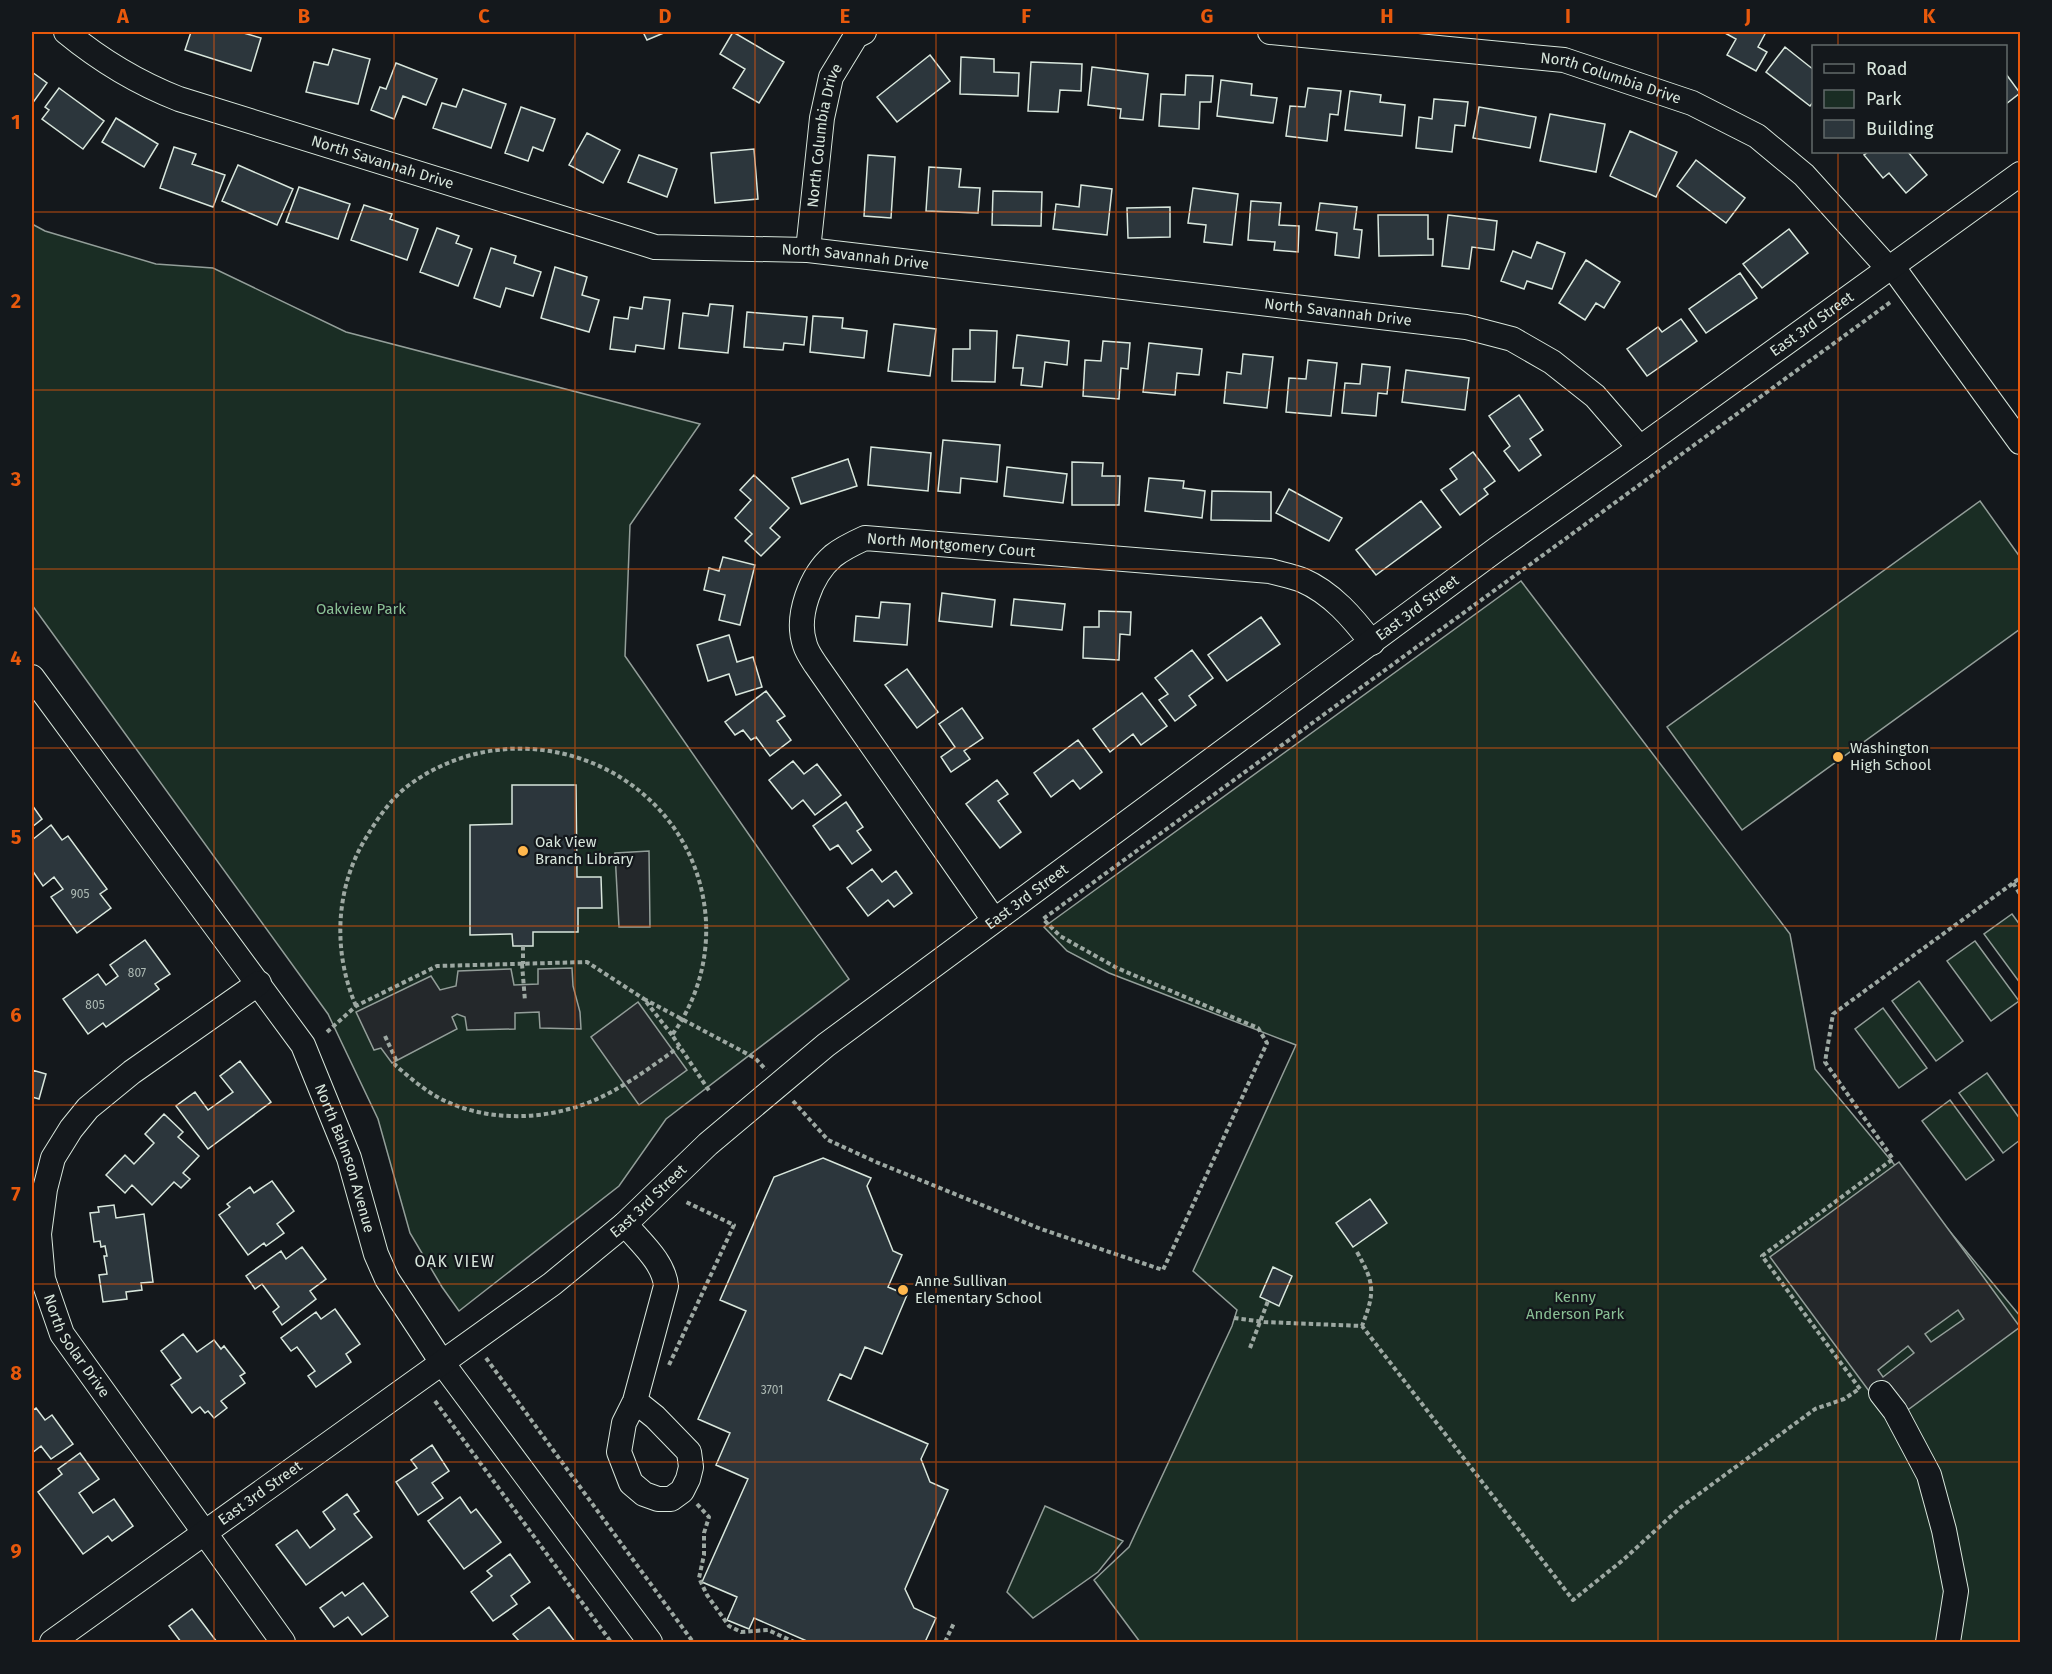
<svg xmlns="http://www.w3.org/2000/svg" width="2052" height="1674" font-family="'Fira Sans',sans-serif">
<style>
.green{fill:#1a2d24;stroke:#939e99;stroke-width:1.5}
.parking{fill:#24282b;stroke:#939e99;stroke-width:1.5;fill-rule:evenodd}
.building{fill:#2c363c;stroke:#d8e6dc;stroke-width:1.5}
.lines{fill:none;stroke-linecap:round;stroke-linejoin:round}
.minor-casing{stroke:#d8e6dc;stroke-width:26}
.path{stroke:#9da8a2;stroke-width:4;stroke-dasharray:4.5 3;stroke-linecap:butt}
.minor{stroke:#14181c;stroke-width:24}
.grid{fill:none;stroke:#e8590c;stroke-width:1.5;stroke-opacity:0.55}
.poi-dot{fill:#ffb74d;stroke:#14181c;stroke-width:2}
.labels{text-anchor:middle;stroke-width:4.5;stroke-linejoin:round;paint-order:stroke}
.number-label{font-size:12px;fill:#adbab4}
.street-label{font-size:15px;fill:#d8e6dc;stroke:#14181c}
.park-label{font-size:15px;fill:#8ac095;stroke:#14181c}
.poi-label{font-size:15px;fill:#d8e6dc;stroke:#14181c;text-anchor:start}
.neighbourhood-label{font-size:16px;letter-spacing:1.5px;fill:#d8e6dc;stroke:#14181c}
.neatline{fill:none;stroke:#e8590c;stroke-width:2}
.grid-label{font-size:20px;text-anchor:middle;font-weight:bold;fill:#e8590c}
</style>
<rect width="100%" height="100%" fill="#14181c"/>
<path class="green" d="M32 224 45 231 156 264 213 268 346 332 700 424 630 525 625 656 849 979 666 1119 619 1186 459 1311 442 1287 410 1233 378 1119 328 1014 32 605Z
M1980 501 2020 557V629L1742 830 1667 727Z
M1521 581 1790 934 1815 1069 2020 1316V1642H1140L1094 1580 1129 1547 1232 1326 1237 1310 1193 1271 1296 1045 1109 973 1067 951 1044 927Z
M2012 914 2020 925V983L1984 934Z
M1975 941 2019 1001 1991 1021 1947 961Z
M1919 981 1963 1041 1936 1061 1892 1001Z
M1883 1008 1927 1068 1899 1088 1855 1029Z
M1987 1073 2020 1119V1140L2003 1153 1959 1093Z
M1950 1100 1994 1160 1966 1180 1922 1121Z
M1045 1506 1123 1541 1098 1572 1033 1618 1007 1592Z"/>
<path class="parking" d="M649 851 650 927H619L615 853Z
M572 968 573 986 580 1012 581 1029 540 1028 539 1012 515 1013V1029L467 1030 465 1017 457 1014 452 1017 457 1029 392 1063 381 1048 374 1050 356 1012 431 976 440 990 456 986 458 971 511 969 514 985 538 984V969Z
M638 1002 687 1070 639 1105 591 1037Z
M1899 1162 2020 1327 1909 1409 1883 1410 1770 1257ZM1958 1310 1964 1319 1931 1342 1925 1334ZM1908 1346 1914 1353 1883 1377 1878 1370Z"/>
<path class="building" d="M191 32H240L261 38 251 71 185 50Z
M643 32H666L647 40Z
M733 32 784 62 759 103 733 88 745 69 720 54Z
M1726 32H1766L1758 47 1767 52 1756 71 1727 55 1736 39 1725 33Z
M1785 47 1814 70V101L1810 106 1766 72Z
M333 49 370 59 358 104 306 92 314 62 328 65Z
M930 55 950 81 897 122 877 97Z
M961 57 994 59V72L1019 73 1018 96 960 94Z
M1031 62 1082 64 1081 91 1060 90 1058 112 1028 111Z
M396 63 437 79 426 105 403 96 394 119 371 110 380 87 386 89Z
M1092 67 1148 74 1143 120 1120 118 1121 109 1088 105Z
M32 72 47 83 32 104Z
M2006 74 2020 93 2006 104Z
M1186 75 1213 76 1211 102H1200L1199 129 1159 126 1161 94 1185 95Z
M1221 80 1252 84 1251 95 1277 98 1273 123 1217 116Z
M59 88 104 121 83 149 42 119 49 110 45 107Z
M1308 88 1341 91 1338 115 1330 114 1327 141 1286 136 1290 106 1305 107Z
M463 89 506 104 491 148 433 128 442 103 456 107Z
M1350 91 1381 95 1380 102 1405 105 1402 136 1345 130Z
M1434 99 1468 102 1465 126 1455 125 1452 152 1416 148 1419 117 1432 119Z
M521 107 555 119 543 151 533 147 528 161 505 153Z
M1479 107 1536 117 1530 148 1473 138Z
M1550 114 1605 124 1596 172 1540 161Z
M116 118 158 144 144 167 102 142Z
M1630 131 1677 152 1656 197 1610 176Z
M587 133 620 150 603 183 569 165Z
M174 147 196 154 192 164 225 175 213 207 160 188Z
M754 149 758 199 715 203 711 153Z
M1868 152H1908L1927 175 1906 193 1889 173 1883 178 1864 155Z
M639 155 677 169 667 197 628 182Z
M868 155 895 157 891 218 864 216Z
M1696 160 1745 198 1726 223 1677 186Z
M238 165 293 189 277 225 222 201Z
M929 167 961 169 959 187 980 188 978 213 926 211Z
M1081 185 1112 189 1107 235 1053 229 1056 204 1079 207Z
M299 187 350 204 338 239 286 222Z
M1193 188 1238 194 1232 245 1204 242 1206 225 1188 223Z
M993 191 1042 192 1041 226 992 225Z
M1251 201 1281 203 1279 225 1299 226 1298 252 1274 250 1275 242 1248 240Z
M1320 203 1357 207 1354 229 1362 230 1359 258 1335 255 1337 233 1316 230Z
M364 205 392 214 390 219 418 229 407 260 351 240Z
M1170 207V237L1128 238 1127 208Z
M1378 215H1428V239H1433V255L1379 256Z
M1448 215 1497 221 1494 250 1472 247 1469 269 1442 266Z
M437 228 459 236 456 243 472 249 458 286 420 272Z
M1789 229 1808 253 1762 288 1743 264Z
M1537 242 1565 253 1552 289 1527 281 1524 289 1501 281 1513 251 1531 258Z
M491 248 516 256 514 263 541 272 533 296 506 288 500 307 474 298Z
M1586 260 1620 282 1604 308 1596 303 1585 320 1559 303Z
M555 267 587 277 582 295 599 300 589 332 541 318Z
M1740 273 1757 298 1706 333 1689 309Z
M644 297 670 300 664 349 636 345 635 352 610 349 614 317 628 319 630 307 642 309Z
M710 304 733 306 728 353 679 348 683 313 708 316Z
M747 312 807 317 804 345 784 343 783 350 744 347Z
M813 316 843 318 842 328 867 331 864 358 810 352Z
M1681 319 1697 341 1647 376 1627 349 1658 327 1662 332Z
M894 324 936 329 930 376 888 371Z
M970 330 997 331 995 382 952 381 953 349H970Z
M1017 335 1069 341 1067 365 1045 362 1042 387 1021 385 1023 368H1013Z
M1103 341 1130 343 1128 369 1121 368 1119 399 1083 396 1085 360 1101 361Z
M1149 343 1202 349 1199 375 1177 373 1175 395 1143 392Z
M1243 354 1273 357 1267 408 1224 403 1227 372 1241 374Z
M1308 360 1337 363 1331 416 1286 412 1289 378 1306 379Z
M1362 364 1390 367 1387 394 1378 393 1376 416 1342 413 1345 383 1360 384Z
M1406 370 1469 378 1465 410 1402 402Z
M1519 395 1543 430 1530 439 1541 455 1519 471 1504 451 1510 446 1489 416Z
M943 440 1000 445 997 482 961 478 960 493 938 491Z
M871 447 931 453 928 491 868 485Z
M1473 452 1495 481 1484 489 1488 494 1460 515 1441 490 1457 479 1450 469Z
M848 459 857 486 801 504 792 478Z
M1072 462 1103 463 1102 476H1120L1119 505H1072Z
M1007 467 1067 474 1063 503 1004 496Z
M754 475 789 508 770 528 780 537 761 556 745 541 752 534 735 518 751 500 740 490Z
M1149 478 1184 481 1183 488 1205 491 1202 518 1145 511Z
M1289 489 1342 518 1329 541 1276 513Z
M1212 491 1271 492V521L1211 520Z
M1421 501 1441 527 1376 575 1356 550Z
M723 557 755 565 740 625 719 620 725 595 704 590 709 568 719 571Z
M942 593 995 600 992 627 939 621Z
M1014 599 1065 604 1062 630 1011 625Z
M881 602 910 604 907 645 854 641 856 616 879 618Z
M1099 611 1131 612 1130 635 1120 634 1119 660 1083 658 1084 627H1099Z
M1261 617 1280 644 1227 681 1208 655Z
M729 635 737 662 753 657 762 687 736 695 729 674 708 681 697 645Z
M1192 650 1213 678 1189 696 1196 705 1175 721 1159 700 1168 694 1155 678Z
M907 669 938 712 917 728 885 685Z
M766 691 785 716 777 721 791 740 770 756 756 737 751 740 743 730 735 735 725 722Z
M1142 693 1167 726 1141 745 1133 734 1110 752 1093 729Z
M962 708 983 738 964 751 970 759 951 772 941 757 955 747 939 724Z
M1078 740 1102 772 1080 789 1073 780 1051 797 1034 773Z
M793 761 804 774 817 764 841 795 815 815 803 800 792 809 769 780Z
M997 780 1008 794 998 801 1021 832 1000 848 966 804Z
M512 785H576L577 877H601L602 908H578V932H533V946H513L512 934 470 935V825L512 824Z
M846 802 863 827 857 831 871 850 852 864 838 845 830 850 813 826Z
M32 805 42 819 32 827Z
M51 825 62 840 68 836 107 889 100 894 111 908 77 933 51 897 63 889 54 877 43 886 32 870V840Z
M872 869 882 882 896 871 912 893 894 907 888 900 868 916 847 888Z
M145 940 170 974 155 984 159 989 106 1027 103 1023 88 1034 63 999 98 974 106 985 118 976 110 965Z
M240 1061 271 1102 208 1149 176 1106 195 1092 208 1110 233 1092 220 1076Z
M32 1070 46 1074 39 1099 32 1097Z
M164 1114 183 1132 178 1137 199 1156 183 1173 190 1179 181 1188 174 1182 152 1205 132 1185 125 1193 106 1175 125 1155 134 1164 154 1143 145 1134Z
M823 1158 871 1178 867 1186 893 1251 902 1255 888 1287 907 1295 882 1354 865 1347 851 1379 840 1374 828 1400 928 1444 921 1459 930 1482 948 1490 905 1589 914 1608 936 1618 925 1642H809L754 1618 749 1629 727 1620 737 1597 702 1582 748 1479 716 1465 730 1433 698 1419 746 1311 720 1300 774 1177Z
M272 1181 294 1211 277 1224 284 1233 266 1246 264 1243 248 1255 219 1215 230 1207 227 1204 250 1187 254 1193Z
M1370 1199 1387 1223 1353 1247 1336 1223Z
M114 1205 116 1218 144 1214 153 1282 141 1283 142 1290 126 1292 127 1299 103 1302 99 1275 107 1274 104 1256H107L105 1246 101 1247 100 1241 94 1242 90 1213 99 1212 98 1207Z
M302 1247 326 1279 310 1291 316 1299 282 1325 273 1312 279 1307 262 1284 255 1289 246 1276 281 1251 286 1259Z
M1273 1267 1292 1276 1279 1306 1260 1297Z
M335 1309 360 1344 346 1354 351 1362 316 1387 308 1376 315 1371 297 1347 291 1351 281 1338 316 1312 321 1319Z
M183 1334 197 1352 214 1340 221 1349 224 1346 245 1373 240 1376 245 1383 221 1401 227 1408 214 1418 208 1411 205 1413 200 1407 192 1413 171 1385 181 1378 161 1351Z
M36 1408 45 1420 52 1415 73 1444 51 1459 41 1446 32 1453V1411Z
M432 1445 449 1471 432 1483 443 1498 418 1515 396 1482 417 1468 411 1460Z
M80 1453 99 1479 79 1493 93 1513 114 1499 133 1526 112 1541 108 1536 83 1554 38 1492 62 1474 58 1469Z
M347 1494 359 1511 354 1514 372 1537 306 1585 276 1545 297 1530 310 1548 335 1529 323 1512Z
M460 1497 471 1513 476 1509 501 1542 464 1569 428 1521Z
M510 1554 530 1582 511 1596 517 1604 493 1621 471 1592 492 1576 487 1571Z
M363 1583 388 1616 362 1635 348 1617 334 1627 320 1608 342 1592 345 1596Z
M549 1607 575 1642H520L513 1634Z
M192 1609 217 1642H181L169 1626Z"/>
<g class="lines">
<defs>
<g id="minor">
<path id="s1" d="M66 32C100 60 138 83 179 99L655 247 808 250 1466 327 1512 339 1552 362 1595 396 1640 448"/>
<path id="s2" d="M1270 32 1564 60 1692 103 1757 136 1804 175 1889 269"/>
<path id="s3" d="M808 250 822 118 831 77 856 36 864 32"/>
<path d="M1892 266 2020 442"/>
<path id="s4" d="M32 677 303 1045 349 1158 376 1254 387 1279 443 1364 650 1642"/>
<path id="s5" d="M994 920 816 665C812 659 807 652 805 645 795 616 811 575 833 556 843 548 854 543 865 538L1270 571C1280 574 1292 576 1302 580 1332 593 1353 618 1372 643"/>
<path id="s6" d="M259 983 132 1072 88 1108 71 1129 53 1158 45 1189 39 1234 43 1279 62 1334 283 1642"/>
<path d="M625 1224C640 1242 664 1262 666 1286L635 1401 624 1423 619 1452 631 1483 644 1494 658 1499H671L682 1491 688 1479 691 1467 689 1452 655 1417 635 1401"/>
<path d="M1881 1393 1895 1411 1929 1475 1944 1530 1956 1591 1948 1642"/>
<path id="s7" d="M52 1642 552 1284 625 1224 708 1144 826 1045 1497 549 1640 448 2020 174"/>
</g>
</defs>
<use href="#minor" class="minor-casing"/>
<path class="path" d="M2013 883 2020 894
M523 946V964
M522 964 525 1001
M356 1006C333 953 335 891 364 841 376 821 390 799 409 785 527 699 697 774 706 921 708 962 696 1002 672 1035L710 1092
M327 1032 356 1006 437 966 587 962 644 999
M672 1035 644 999 755 1058 766 1070
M385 1036 397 1062 395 1065C409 1077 423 1089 439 1098 485 1122 543 1121 590 1102 622 1089 651 1067 679 1047
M793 1101 828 1140 876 1162 1041 1229 1163 1270 1267 1043 1258 1028 1117 968 1060 936 1043 919 1892 301
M1357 1252C1375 1284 1375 1292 1362 1326
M1234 1318 1264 1322 1362 1326 1573 1600 1623 1560 1681 1507 1815 1409 1844 1399 1859 1389
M1250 1348 1268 1301
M486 1358 693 1642
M669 1365 734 1225 684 1201
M1860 1389 1762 1256 1893 1159 1825 1062 1833 1014 2020 878
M435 1401 611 1642
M697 1504 709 1517 704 1533V1555L699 1578 707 1595 729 1626 741 1632 768 1630 794 1642
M945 1642 954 1623"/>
<use href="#minor" class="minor"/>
</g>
<path class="grid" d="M214 32V1642M394 32V1642M575 32V1642M755 32V1642M936 32V1642M1116 32V1642M1297 32V1642M1477 32V1642M1658 32V1642M1838 32V46M1838 152V1642M32 212H2020M32 390H2020M32 569H2020M32 748H2020M32 926H2020M32 1105H2020M32 1284H2020M32 1462H2020"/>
<g class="poi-dot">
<circle cx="1838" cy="757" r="6"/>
<circle cx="523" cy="851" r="6"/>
<circle cx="903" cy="1290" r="6"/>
</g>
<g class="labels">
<g class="number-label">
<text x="80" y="898">905</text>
<text x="137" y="977">807</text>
<text x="95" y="1009">805</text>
<text x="772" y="1394">3701</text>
</g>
<g class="street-label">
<text dy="5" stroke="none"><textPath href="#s2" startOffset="345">North Columbia Drive</textPath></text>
<text dy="5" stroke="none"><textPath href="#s3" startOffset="116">North Columbia Drive</textPath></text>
<text dy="5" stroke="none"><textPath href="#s1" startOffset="345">North Savannah Drive</textPath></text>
<text dy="5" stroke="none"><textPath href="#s1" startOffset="831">North Savannah Drive</textPath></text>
<text dy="5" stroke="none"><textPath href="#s1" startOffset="1317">North Savannah Drive</textPath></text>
<text dy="5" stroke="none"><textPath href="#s7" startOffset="2200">East 3rd Street</textPath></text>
<text dy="5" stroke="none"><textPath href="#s5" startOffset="555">North Montgomery Court</textPath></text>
<text dy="5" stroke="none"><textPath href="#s7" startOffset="1714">East 3rd Street</textPath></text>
<text dy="5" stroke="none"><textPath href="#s7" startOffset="1228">East 3rd Street</textPath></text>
<text dy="5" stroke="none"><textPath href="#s4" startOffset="578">North Bahnson Avenue</textPath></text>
<text dy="5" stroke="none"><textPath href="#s7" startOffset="742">East 3rd Street</textPath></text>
<text dy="5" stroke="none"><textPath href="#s6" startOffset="471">North Solar Drive</textPath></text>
<text dy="5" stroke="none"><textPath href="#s7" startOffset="256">East 3rd Street</textPath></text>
</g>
<g class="park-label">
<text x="361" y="614">Oakview Park</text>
<text x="1575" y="1302">Kenny<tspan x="1575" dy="17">Anderson Park</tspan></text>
</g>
<g class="poi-label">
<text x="1850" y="753">Washington<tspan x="1850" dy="17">High School</tspan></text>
<text x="535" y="847">Oak View<tspan x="535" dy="17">Branch Library</tspan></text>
<text x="915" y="1286">Anne Sullivan<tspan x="915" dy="17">Elementary School</tspan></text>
</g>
<g class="neighbourhood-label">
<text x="455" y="1267">OAK VIEW</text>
</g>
</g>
<rect width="2052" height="1674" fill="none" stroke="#14181c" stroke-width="66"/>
<rect x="1812" y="45" width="195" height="108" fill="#14181c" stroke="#626a69" stroke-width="1.5"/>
<rect x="1824" y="64" width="30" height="9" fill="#14181c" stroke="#626a69" stroke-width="1.5"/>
<text x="1866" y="75" font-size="18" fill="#d8e6dc">Road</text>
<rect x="1824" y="90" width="30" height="18" fill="#1a2d24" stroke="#626a69" stroke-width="1.5"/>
<text x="1866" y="105" font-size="18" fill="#d8e6dc">Park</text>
<rect x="1824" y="120" width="30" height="18" fill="#2c363c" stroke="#626a69" stroke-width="1.5"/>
<text x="1866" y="135" font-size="18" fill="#d8e6dc">Building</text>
<rect x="33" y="33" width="1986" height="1608" class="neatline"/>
<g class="grid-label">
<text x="123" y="23">A</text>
<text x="304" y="23">B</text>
<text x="484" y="23">C</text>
<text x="665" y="23">D</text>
<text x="845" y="23">E</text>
<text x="1026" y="23">F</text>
<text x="1207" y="23">G</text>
<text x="1387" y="23">H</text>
<text x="1568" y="23">I</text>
<text x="1748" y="23">J</text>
<text x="1929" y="23">K</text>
<text x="16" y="129">1</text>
<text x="16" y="308">2</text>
<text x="16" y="486">3</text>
<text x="16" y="665">4</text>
<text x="16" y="844">5</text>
<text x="16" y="1022">6</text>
<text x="16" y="1201">7</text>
<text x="16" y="1380">8</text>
<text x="16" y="1558">9</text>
</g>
</svg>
